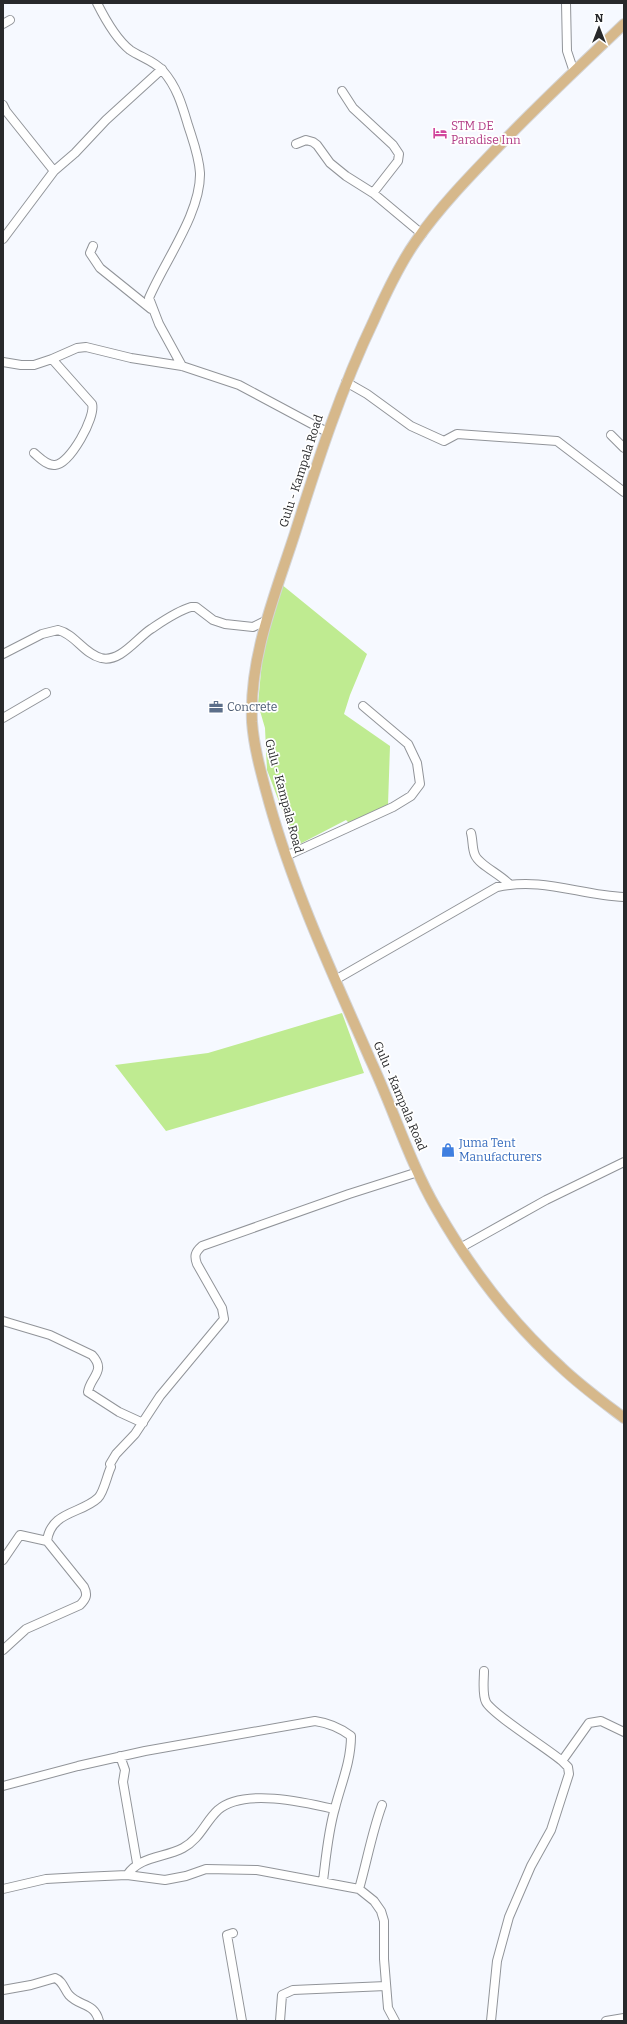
<svg xmlns="http://www.w3.org/2000/svg" width="627" height="2024" font-family="Bitter,serif">
<style>
.green{fill:#bfeb91}
.lines{fill:none;stroke-linecap:round;stroke-linejoin:round}
.minor-casing{stroke:#919499;stroke-width:10}
.major-casing{stroke:#d4d4d5;stroke-width:12}
.minor{stroke:#fff;stroke-width:8}
.major{stroke:#d6b88b;stroke-width:10}
.labels{text-anchor:middle;stroke-width:3.5;stroke-linejoin:round;paint-order:stroke}
.hotel-label{font-size:12px;fill:#b23c85;stroke:#fff;text-anchor:start}
.street-label{font-size:12px;fill:#28292b;stroke:#fff}
.service-label{font-size:12px;fill:#4e5e75;stroke:#fff;text-anchor:start}
.shop-label{font-size:12px;fill:#366cbe;stroke:#fff;text-anchor:start}
</style>
<rect width="100%" height="100%" fill="#f6f9ff"/>
<path class="green" d="M281 584 367 654 350 695 344 714 390 746 388 805 349 823 346 820 296 846 267 770 265 728 258 704 263 650Z
M342 1013 364 1073 166 1131 115 1065 208 1053Z"/>
<g class="lines">
<defs>
<path id="minor" d="M97 3C105 19 116 39 130 50 140 57 155 61 163 71 177 87 182 105 188 125 193 141 199 156 200 173 201 213 164 262 149 298L159 324 182 366
M566 3 567 51 574 72
M3 24 10 20
M342 91 353 108 393 145 399 154 398 161 373 193
M3 105 6 111 54 171
M296 144 306 140 313 142 317 145 330 163 346 176 373 193 422 234
M3 239 54 171 75 153 106 120 162 69
M93 246 90 253 100 268 151 309
M3 362 21 365H34L52 359 77 348 86 347 131 358 182 366 239 385 327 432
M346 382 367 394 411 426 444 441 457 434 557 441 624 492
M611 435 624 448
M34 453C39 457 47 466 55 465 70 464 96 417 92 404L52 359
M3 654 42 634 58 630C75 634 84 654 101 658 120 663 137 638 151 629 163 621 177 611 191 607H196L213 620 225 624 253 627 267 620
M3 718 46 693
M471 833C473 840 472 849 475 855 479 865 500 874 509 884
M286 856 393 807 411 796 420 784 417 763 408 744 363 706
M335 980 497 887C543 877 579 895 624 897
M460 1248 546 1200 624 1162
M3 1321 50 1335 92 1355C107 1371 90 1377 88 1392L119 1412 143 1423
M47 1541C51 1511 81 1514 98 1498 104 1492 107 1475 111 1467L110 1464 116 1454 135 1434 160 1396 224 1319 222 1308 197 1264C194 1256 195 1252 202 1246L349 1194 418 1172
M3 1560 20 1535 47 1541 84 1587C88 1595 86 1599 80 1605L26 1629 3 1650
M484 1671C484 1680 482 1694 486 1702 492 1714 548 1749 562 1761L568 1767 569 1774 551 1830 531 1866 509 1917 497 1961 491 2021
M120 1756 125 1770 123 1782 137 1863
M562 1761 589 1723 601 1721 624 1732
M3 1786 78 1766 145 1751 315 1721C329 1723 339 1727 351 1736 351 1762 341 1784 335 1808 328 1832 326 1857 323 1881
M127 1875C140 1856 164 1858 183 1848 200 1839 205 1822 218 1810 243 1788 304 1802 334 1809
M3 1889 46 1879 82 1877 127 1875 165 1880 186 1876 206 1869 257 1870 359 1889 374 1901 381 1911 384 1921V1959L388 2008 395 2021
M359 1889C367 1861 372 1832 382 1805
M233 1933 227 1935 242 2021
M3 1990 31 1985 55 1978C63 1981 64 1989 69 1995 80 2007 94 2002 99 2021
M280 2021 282 1995 293 1990 386 1986
M606 2021 624 2018"/>
<path id="major" d="M624 24C581 65 537 106 496 149 468 178 439 208 416 241 399 265 386 293 374 320 341 389 318 460 295 533 275 595 249 657 252 722 254 749 262 776 269 802 294 891 333 975 370 1059 393 1108 409 1161 436 1208 469 1266 511 1322 561 1367 581 1386 603 1402 624 1418"/>
</defs>
<use href="#minor" class="minor-casing"/>
<use href="#major" class="major-casing"/>
<use href="#minor" class="minor"/>
<use href="#major" class="major"/>
</g>
<defs>
<symbol id="hotel-bare" viewBox="-9 -9 18 18"><path d="M-6-4.5h1.5V1H6V5H4.5V3h-9V5H-6ZM-4 0a1.8 1.8 0 1 1 3.6 0ZM.5 0V-2.5h3Q6-2.5 6 0Z" fill="#d1479c" stroke="#fff" stroke-width="2.5" paint-order="stroke"/></symbol>
<symbol id="office-bare" viewBox="-9 -9 18 18"><path d="M-6-3h4V-5.5h4V-3h4V5H-6ZM-1-4.5V-3h2v-1.5ZM-6 0V1H6V0Z" fill="#5c6f8a" stroke="#fff" stroke-width="2.5" paint-order="stroke"/></symbol>
<symbol id="shop-bare" viewBox="-9 -9 18 18"><path d="M-5-2.5h2.3a2.7 3.5 0 0 1 5.4 0H5L5.5 6h-11ZM-1.5-2.5h3a1.5 2.3 0 0 0-3 0Z" fill="#3f7fe0" stroke="#fff" stroke-width="2.5" paint-order="stroke"/></symbol>
</defs>
<g fill-rule="evenodd">
<use href="#hotel-bare" x="430" y="123" width="20" height="20"/>
<use href="#office-bare" x="206" y="697" width="20" height="20"/>
<use href="#shop-bare" x="438" y="1140" width="20" height="20"/>
</g>
<g class="labels">
<g class="hotel-label">
<text x="451" y="130">STM DE<tspan x="451" dy="14">Paradise Inn</tspan></text>
</g>
<g class="street-label">
<text transform="translate(301 471) rotate(-72)" y="4">Gulu - Kampala Road</text>
<text transform="translate(284 796) rotate(75)" y="4">Gulu - Kampala Road</text>
<text transform="translate(400 1096) rotate(67)" y="4">Gulu - Kampala Road</text>
</g>
<g class="service-label">
<text x="227" y="711">Concrete</text>
</g>
<g class="shop-label">
<text x="459" y="1147">Juma Tent<tspan x="459" dy="14">Manufacturers</tspan></text>
</g>
</g>
<rect width="627" height="2024" fill="none" stroke="#28292b" stroke-width="8"/>
<g transform="translate(599 28)" stroke="#ffffff" stroke-width="3" paint-order="stroke">
<path d="M0-3L7 15L0 10L-7 15Z" fill="#28292b"/>
<text y="-6" font-size="11" font-weight="bold" text-anchor="middle" fill="#28292b">N</text>
</g>
</svg>
